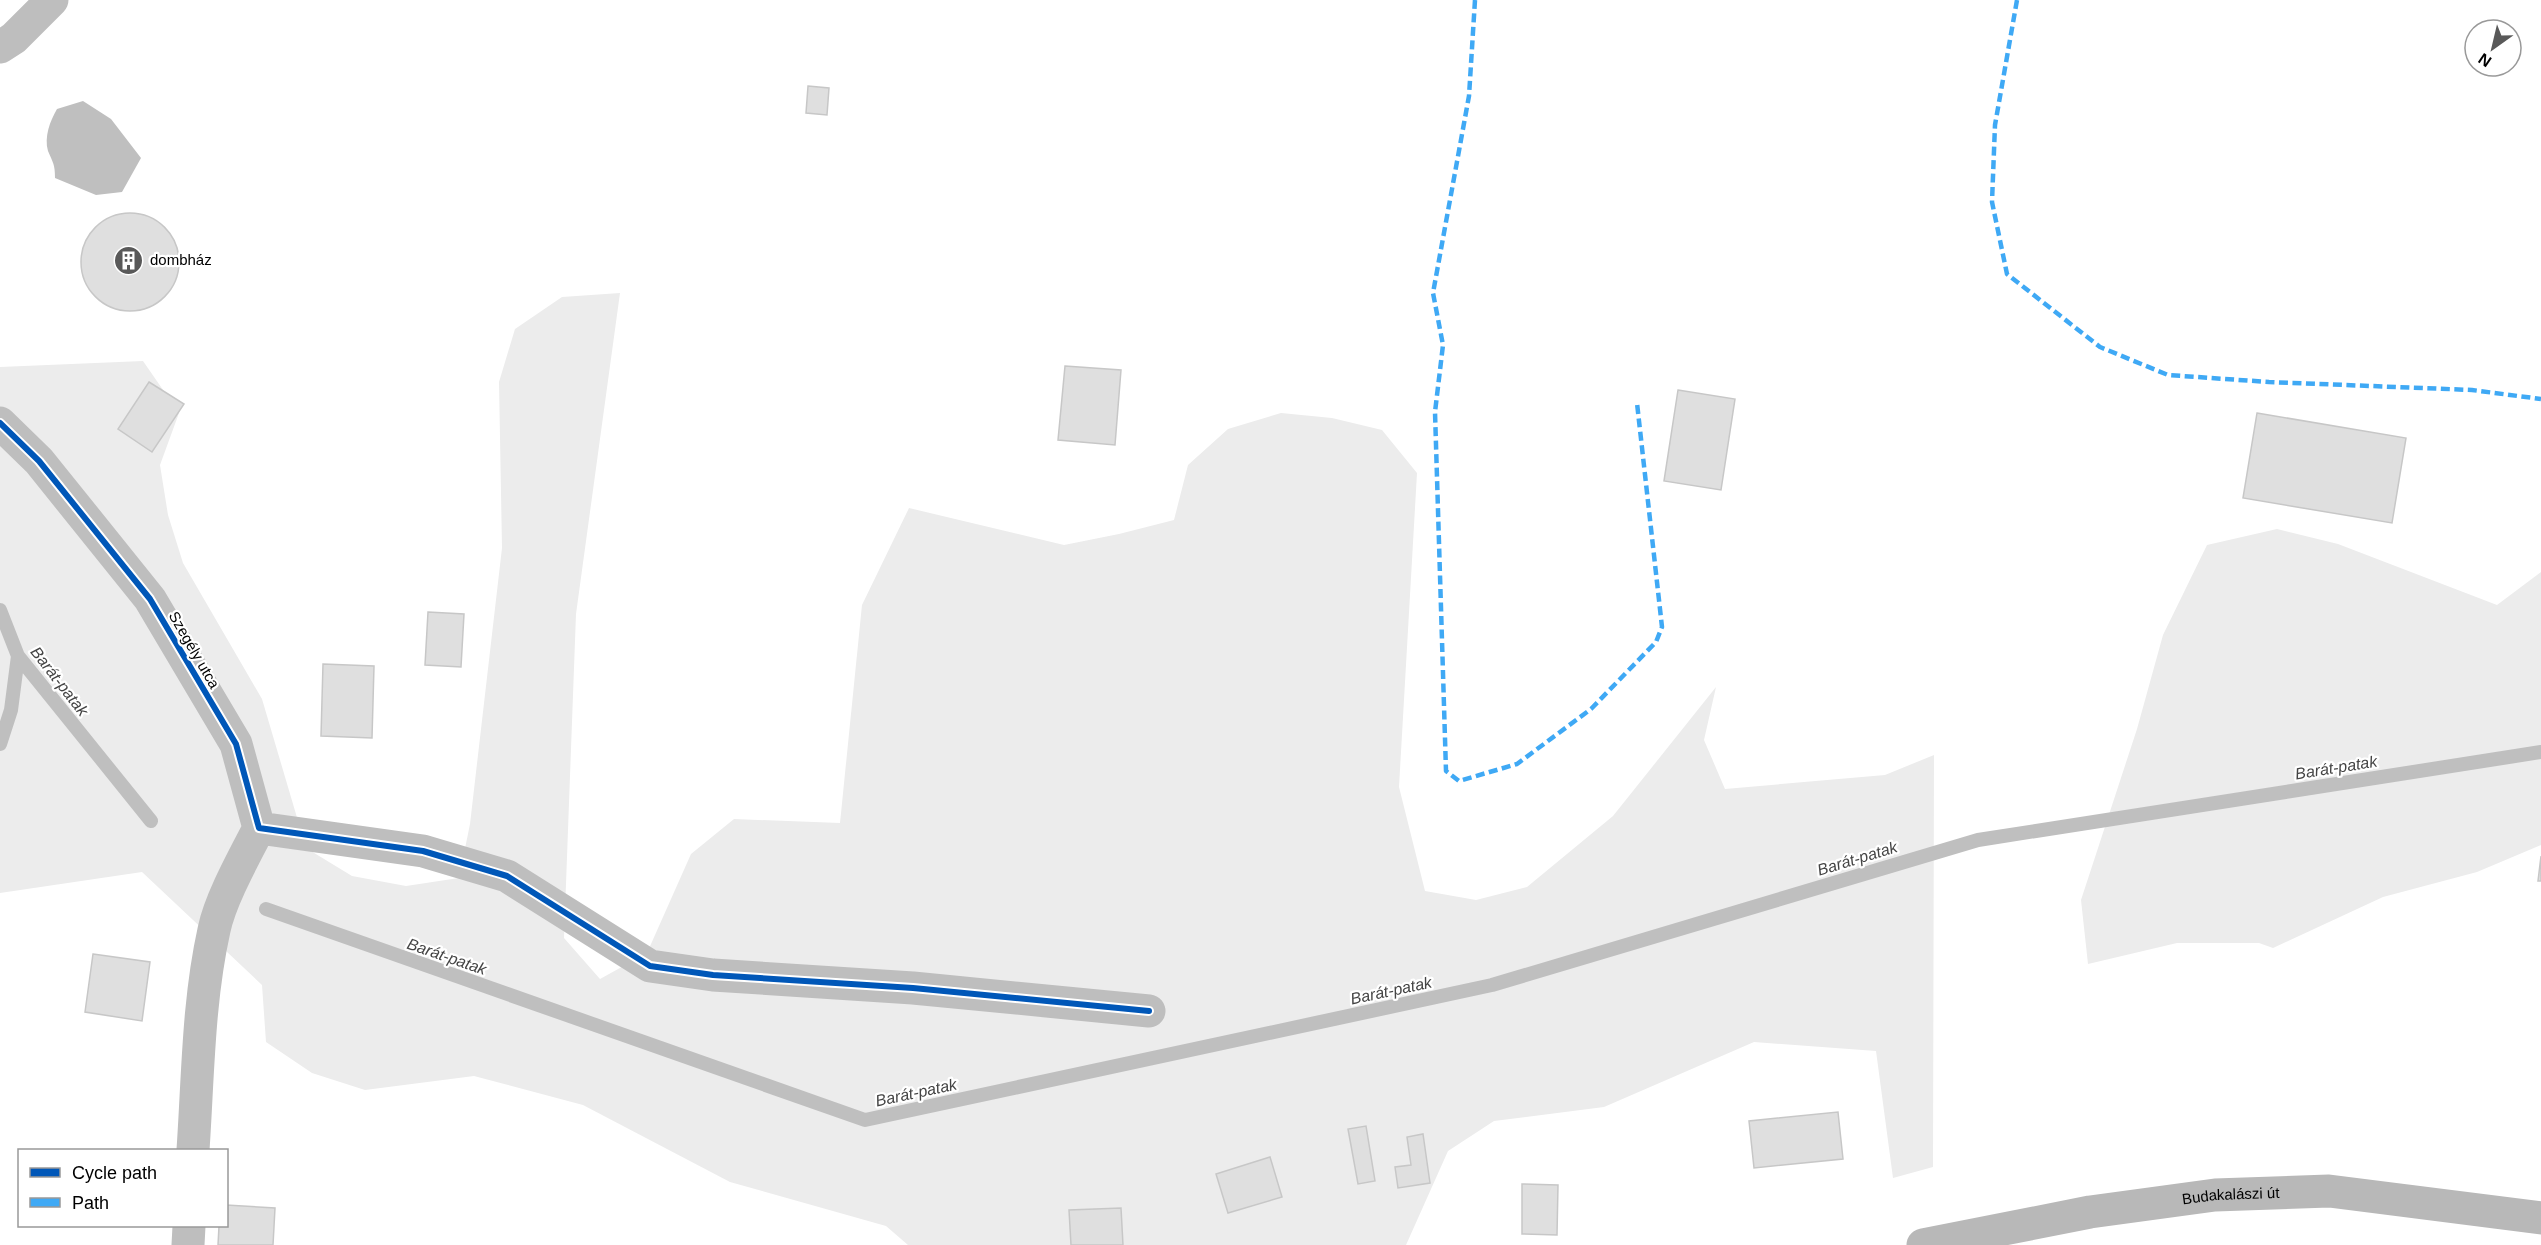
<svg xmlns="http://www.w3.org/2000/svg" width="2541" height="1245" font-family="Helvetica,sans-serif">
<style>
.green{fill:#ececec}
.water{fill:#bfbfbf}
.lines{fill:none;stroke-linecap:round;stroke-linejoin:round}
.stream{stroke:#bfbfbf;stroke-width:14}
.building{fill:#dfdfdf;stroke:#c7c7c7;stroke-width:1.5}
.minor{stroke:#bebebe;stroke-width:33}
.secondary{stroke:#b8b8b8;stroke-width:33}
.quiet{stroke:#3fa9f5;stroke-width:4.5;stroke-dasharray:9 4.5;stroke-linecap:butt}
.cycleway-casing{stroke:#fff;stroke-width:10}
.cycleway{stroke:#0057b8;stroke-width:6}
.labels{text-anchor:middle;stroke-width:4.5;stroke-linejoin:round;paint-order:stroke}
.poi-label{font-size:15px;fill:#000;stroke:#fff;text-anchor:start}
.street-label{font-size:15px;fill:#000;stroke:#fff}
.water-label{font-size:16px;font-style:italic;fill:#444;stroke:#fff}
</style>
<rect width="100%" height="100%" fill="#fff"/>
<path class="green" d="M620 293 576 614 564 938 600 979 647 953 691 854 734 819 840 823 862 605 909 508 1064 545 1119 534 1174 520 1188 465 1228 429 1281 413 1332 418 1382 430 1417 473 1399 787 1425 891 1476 900 1527 887 1613 816 1716 687 1704 740 1725 789 1885 775 1934 755 1933 1167 1893 1178 1876 1051 1754 1042 1604 1107 1494 1121 1448 1151 1406 1245H908L886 1226 730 1182 583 1105 474 1076 365 1090 312 1073 266 1042 262 985 142 872 0 893V367L143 361 179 413 160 465 168 515 183 563 262 699 306 848 352 876 406 886 459 878 470 824 502 548 499 382 515 329 562 297Z
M2277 529 2338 544 2497 605 2541 572V845L2477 872 2383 897 2273 948 2259 943H2177L2088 964 2081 900 2137 729 2163 635 2207 545Z"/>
<path class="water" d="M83 101 111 119 141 158 122 192 96 195 55 178C55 164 53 163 48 151 44 137 50 121 57 109Z"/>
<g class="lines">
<path class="stream" d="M0 610 18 656 151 821
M0 744 11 710 18 656
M266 909 865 1120 1492 985 1978 840 2541 752"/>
</g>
<path class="building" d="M808 86 829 88 827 115 806 113Z
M81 262a49 49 0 1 1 98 0a49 49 0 1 1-98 0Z
M1065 366 1121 370 1115 445 1058 440Z
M149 382 184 404 152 452 118 429Z
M1678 390 1735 399 1721 490 1664 481Z
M2257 413 2406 438 2392 523 2243 498Z
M428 612 464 614 461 667 425 665Z
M323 664 374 666 372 738 321 736Z
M2541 856V881H2538Z
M93 954 150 962 142 1021 85 1012Z
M1838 1112 1843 1159 1754 1168 1749 1121Z
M1366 1126 1375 1181 1358 1184 1348 1129Z
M1423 1134 1430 1183 1398 1188 1395 1167 1411 1165 1407 1137Z
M1270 1157 1282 1197 1228 1213 1216 1174Z
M1522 1184 1558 1185 1557 1235 1522 1234Z
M226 1205 275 1208 273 1245H218L219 1226H226Z
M1121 1208 1123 1245H1071L1069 1210Z"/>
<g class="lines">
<path class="minor" d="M0 47 14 38 52 0
M0 423 39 461 150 599 236 744 259 828
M259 828 423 851 507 876 650 966 713 975 913 988 1149 1011
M193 1150C198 1077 198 1002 214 930 220 900 244 857 259 828
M188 1245 189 1226"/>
<path class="secondary" id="s1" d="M1923 1245 2090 1212 2215 1195 2329 1191 2541 1218"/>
<path class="quiet" d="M1475 0 1469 96 1433 293 1443 345 1435 412 1446 771 1459 781 1517 764 1591 709 1656 642 1662 627 1637 403
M2017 0 1995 125 1992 202 2007 274 2100 347 2168 375 2269 382 2472 390 2541 399"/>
<defs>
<path id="cycleway" d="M0 423 39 461 150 599 236 744 259 828 423 851 507 876 650 966 713 975 913 988 1149 1011"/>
</defs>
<use href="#cycleway" class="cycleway-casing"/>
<use href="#cycleway" class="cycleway"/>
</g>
<defs>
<symbol id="building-disc" viewBox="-11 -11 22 22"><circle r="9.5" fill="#595959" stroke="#fff"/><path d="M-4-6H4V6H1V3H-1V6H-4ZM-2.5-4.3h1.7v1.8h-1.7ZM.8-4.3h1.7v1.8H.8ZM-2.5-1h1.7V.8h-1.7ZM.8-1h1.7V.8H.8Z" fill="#fff"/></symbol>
</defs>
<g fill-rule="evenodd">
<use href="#building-disc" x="112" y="244" width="33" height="33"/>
</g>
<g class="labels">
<g class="poi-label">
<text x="150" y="265">dombház</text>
</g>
<g class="street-label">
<text transform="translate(194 650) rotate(60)" y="5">Szegély utca</text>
<text dy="5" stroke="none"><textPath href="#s1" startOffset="312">Budakalászi út</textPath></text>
</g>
<g class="water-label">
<text transform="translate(60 681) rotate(52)" y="6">Barát-patak</text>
<text transform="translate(2336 767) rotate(-9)" y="6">Barát-patak</text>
<text transform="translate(1857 858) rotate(-17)" y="6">Barát-patak</text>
<text transform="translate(447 956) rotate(19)" y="6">Barát-patak</text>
<text transform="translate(1391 990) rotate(-12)" y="6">Barát-patak</text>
<text transform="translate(916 1092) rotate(-12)" y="6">Barát-patak</text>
</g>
</g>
<rect x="18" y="1149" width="210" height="78" fill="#ffffff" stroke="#999999" stroke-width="1.5"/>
<rect x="30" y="1168" width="30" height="9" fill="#0057b8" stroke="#999999" stroke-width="1.5"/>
<text x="72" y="1179" font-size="18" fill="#000000">Cycle path</text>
<rect x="30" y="1198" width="30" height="9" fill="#3fa9f5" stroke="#999999" stroke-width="1.5"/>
<text x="72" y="1209" font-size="18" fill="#000000">Path</text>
<g transform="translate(2493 48) rotate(214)"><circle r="28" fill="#ffffff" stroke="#999999" stroke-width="1.5"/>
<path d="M0-4.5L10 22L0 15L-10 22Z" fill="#595959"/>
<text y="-9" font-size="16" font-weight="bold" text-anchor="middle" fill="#000000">N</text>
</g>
</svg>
